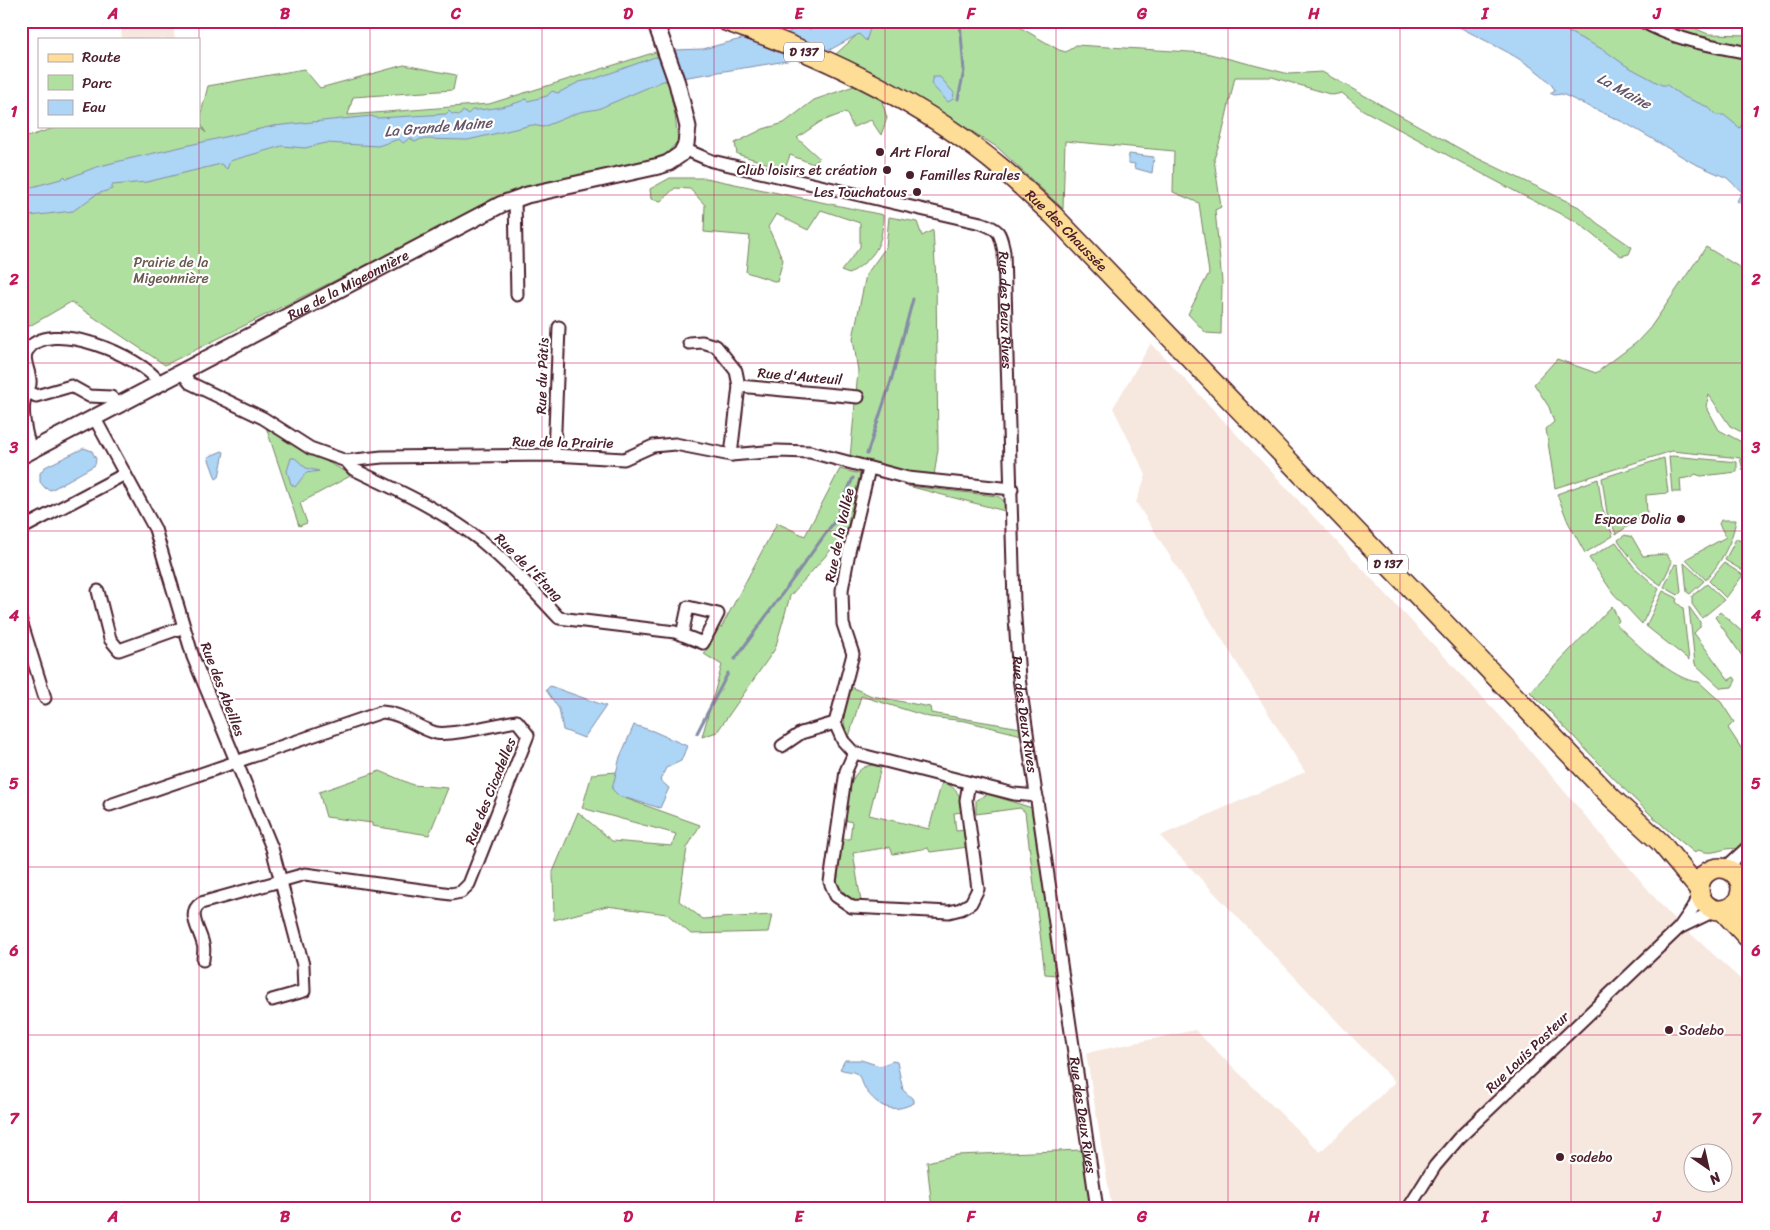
<svg xmlns="http://www.w3.org/2000/svg" width="1770" height="1230" font-family="Sriracha,sans-serif">
<style>
.built{fill:#f7e8df;fill-rule:evenodd}
.green{fill:#b0e0a0;stroke:#7d8066}
.water{fill:#acd5f6;stroke:#858ca5}
.lines{fill:none;stroke-linecap:round;stroke-linejoin:round}
.stream{stroke:#858ca5;stroke-width:3}
.minor-casing{stroke:#4a1f2b;stroke-width:15}
.tertiary-casing{stroke:#4a1f2b;stroke-width:19}
.primary-casing{stroke:#4a1f2b;stroke-width:22}
.minor{stroke:#fff;stroke-width:11}
.tertiary{stroke:#fff;stroke-width:15}
.primary{stroke:#fedd96;stroke-width:19}
.grid{fill:none;stroke:#c2185b;stroke-width:1;stroke-opacity:0.55}
.poi-dot{fill:#4a1f2b;stroke:#fff;stroke-width:2}
.labels{text-anchor:middle;stroke-width:4.5;stroke-linejoin:round;paint-order:stroke}
.shield{fill:#fff;stroke:#80626b;stroke-width:1}
.shield-label{font-size:12px;font-weight:bold;fill:#4a1f2b}
.poi-label{font-size:14px;fill:#4a1f2b;stroke:#fff;text-anchor:start}
.street-label{font-size:14px;fill:#4a1f2b;stroke:#fff}
.park-label{font-size:14px;fill:#69594e;stroke:#fff}
.water-label{font-size:15px;font-style:italic;fill:#675668;stroke:#fff}
.neatline{fill:none;stroke:#c2185b;stroke-width:2}
.grid-label{font-size:16px;text-anchor:middle;font-weight:bold;fill:#c2185b}
</style>
<rect width="100%" height="100%" fill="#fff"/>
<filter id="ink" filterUnits="userSpaceOnUse"><feTurbulence type="fractalNoise" baseFrequency=".02" numOctaves="2"/><feDisplacementMap in="SourceGraphic" scale="10" xChannelSelector="R" yChannelSelector="G"/><feConvolveMatrix kernelMatrix="1 2 1 2 8 2 1 2 1" color-interpolation-filters="sRGB"/></filter>
<g filter="url(#ink)">
<path class="built" d="M120 21H172L175 39H122Z
M1151 343 1503 719 1668 913 1749 987V1209H1112L1086 1053 1195 1030 1320 1152 1395 1082 1160 836 1305 772 1136 502 1146 475 1113 408ZM1692 1152H1722V1182H1692Z"/>
<path class="green" d="M872 21H1009L1059 50 1066 52 1076 45 1206 53 1289 74 1322 72 1473 156 1579 207 1597 223 1632 247 1629 254 1621 256 1577 222 1522 195 1363 110 1342 93 1333 95 1272 77H1235L1222 135 1214 159 1221 207 1215 210 1222 282 1221 334 1206 333 1188 314 1209 273 1199 203 1173 192 1174 151 1065 141 1063 209 997 147 952 119 835 55Z
M1535 21H1678L1708 34 1749 35V136Z
M656 52 665 81H668L675 115 678 141 661 160 505 196 165 365 71 302 21 331V139L60 126 199 125 206 133 199 121 208 86 304 69 320 88 404 65 456 75 453 90 353 97 348 115 489 104Z
M854 86 881 98 887 118 881 135 871 120 853 127 846 112 820 122 797 138 819 158 813 164 790 155 785 169 737 154 735 143 763 129 784 123 814 100Z
M670 178H706L883 215C883 246 875 257 849 274L841 271 860 247V223L821 210 808 230 776 214 768 227 783 260 777 282 746 272 750 236 704 232 705 205 690 189 675 188 661 201 651 199 650 189Z
M889 217 917 222 922 236 933 230 936 281 938 449 934 476 909 474 850 458 858 371 853 338 866 275 886 247Z
M1706 247 1749 273V436L1730 426 1709 395 1706 406 1719 430 1749 446V470H1743L1740 458 1672 451 1555 488 1546 429 1554 422 1549 407 1534 384 1557 359 1596 373 1636 343 1650 328Z
M265 424 303 449 352 475 300 503 307 523 299 526Z
M1672 456 1737 462V472L1701 476 1695 474 1692 477 1680 479 1681 492H1672L1669 457Z
M1664 458 1668 493 1646 495 1647 514 1616 534 1607 513 1602 478Z
M840 469 860 474 846 533 790 596 775 649 717 732 702 737 722 665 704 654 719 626 721 628 777 523 805 536Z
M1598 479 1602 507 1613 536 1585 553 1568 522 1557 494Z
M908 486 997 496C1003 499 1007 503 1005 511Z
M1721 520H1736C1732 543 1721 562 1706 580L1686 559 1726 537 1719 524Z
M1625 535 1632 537 1643 556 1666 554 1672 562 1661 585C1643 573 1630 558 1618 540Z
M1736 539 1749 544V565L1745 572 1725 560Z
M1616 542 1634 567 1659 589 1642 624 1613 593 1589 558Z
M1684 563 1704 581 1690 594 1687 592Z
M1724 563 1743 575 1726 598 1709 581Z
M1675 564 1678 565 1681 592 1678 595 1664 587Z
M1707 584 1724 600 1702 618 1692 604V596Z
M1663 591 1677 598 1676 602 1683 608 1689 660 1646 626Z
M1612 606 1619 621 1616 624C1635 642 1673 681 1699 682L1721 702 1734 722 1728 728 1749 760V832L1737 849C1722 846 1715 857 1698 850L1695 853C1634 805 1585 746 1530 692Z
M1689 607 1700 622V627L1694 633 1729 680 1734 677 1736 680 1732 687 1721 688 1695 664Z
M1720 612 1749 638V666L1715 617Z
M851 687 872 696 930 707 931 713 1021 728 1022 735 965 721 929 717 861 696 849 737C839 720 846 705 851 687Z
M872 765 881 767 869 815 929 829 942 782C958 788 960 795 963 812L954 813 956 831 966 830 968 847 930 852 928 848 893 854 890 847 853 853 861 901 851 900 837 884 842 839H850L852 822 845 820C848 800 847 768 872 765Z
M380 771 413 785 448 788 429 835 372 826V823L326 817 319 792Z
M617 772 612 789 619 796 700 825 687 848 679 901 703 919 772 915 768 932 691 934 667 914 607 906 554 920 553 872 578 812 612 841 672 846 676 834 582 808 592 774Z
M988 794 1032 808 1056 975 1045 974 1025 812 1020 808 976 814V800Z
M1082 1150 1091 1209H932L927 1162 957 1155Z"/>
<path class="water" d="M820 21H875L871 26 866 41 859 34 826 52 799 59 663 81 598 109 580 112 543 127 532 125 468 140 421 139 415 142 410 138 403 143 399 139 378 146 326 143 305 148 282 146 230 161 227 169 221 164 147 182 112 185V189L97 194 73 211 21 217V190L61 179 65 176 66 179 96 167 128 159 273 126 371 116 377 118 446 114 449 111 452 114 460 115 463 111 468 114 472 110C488 110 512 106 526 99L528 101 547 96 552 91 558 93 579 82 594 79 655 57 659 58 674 50 703 49 749 37 787 33 799 27 811 29V25Z
M1449 21H1547L1604 50 1625 65 1662 85H1667L1682 96 1708 107 1716 115H1724L1740 128 1743 121 1749 123V200L1742 204 1737 201 1742 192 1727 178 1693 163 1627 124 1562 94 1554 95 1550 93 1555 90C1538 62 1478 39 1449 21Z
M933 77H940L954 93 953 99 948 102 931 84Z
M1129 154 1154 157 1152 173 1134 168 1135 164 1128 163Z
M84 448 92 451 96 459 95 465 51 490 45 488 40 482V473L45 467Z
M222 451 224 452 219 477 216 479 208 457Z
M291 458H295L306 468 319 471 306 473 295 487 291 484 287 471Z
M550 686 606 706 584 738 563 730 559 709 546 690Z
M634 725 653 731 687 746 681 761 666 768 660 780 669 788 660 808 619 796 612 789 620 757Z
M845 1060H861L880 1066 893 1061 897 1062 903 1090 914 1100V1103C892 1114 879 1108 865 1089 863 1084 861 1079 858 1075 853 1070 846 1072 840 1069Z"/>
<g class="lines">
<path class="stream" d="M958 99 964 71 960 21
M867 454 891 381 913 299
M735 659 834 522 853 478
M697 733 728 673"/>
<defs>
<g id="minor">
<path d="M1642 21C1674 40 1713 46 1749 53"/>
<path id="s1" d="M684 149 712 161 981 223C1001 230 1000 233 1004 252L1014 603 1019 678 1097 1209"/>
<path d="M515 199 517 295"/>
<path d="M689 343 702 342 716 346 736 371 739 386 731 455"/>
<path d="M181 371 190 383 263 418 310 448 346 461 382 457 554 455 624 459 653 446 675 444 731 455 777 451 810 452 908 478 1012 489"/>
<path d="M739 386 858 397"/>
<path d="M29 392 36 396 71 386 89 396 111 397 118 404"/>
<path d="M94 417 155 529 193 657 272 848 303 965 304 991 272 1000"/>
<path d="M32 451C26 438 22 415 24 402 25 396 29 390 30 384 32 374 21 360 27 351 48 316 142 357 159 382"/>
<path d="M554 455 559 327"/>
<path d="M346 461 353 469C397 490 442 510 480 540 509 564 534 591 559 618L675 632 703 643 718 614 688 607 682 635"/>
<path d="M869 469 849 552 842 590 843 624 853 654 835 723 843 741 854 753 1014 794 1037 796"/>
<path d="M21 529 125 474"/>
<path d="M98 591 110 639 119 650 184 627"/>
<path d="M21 621 45 698"/>
<path d="M782 746 801 733 835 723"/>
<path d="M854 753 846 771 830 882 836 896 852 907 949 912 961 909 971 903 978 889 966 800 969 783"/>
<path d="M110 805 382 712C403 713 416 728 436 733 454 736 497 724 517 721L528 735 469 884 461 892 451 894 305 874 298 876 201 903C186 913 200 930 203 944 205 949 203 955 203 960"/>
<path d="M1724 869 1749 846"/>
<path d="M1741 885 1749 860"/>
<path d="M1681 927 1716 910"/>
<path d="M1408 1209 1435 1166 1459 1138 1679 928 1695 905 1699 892"/>
</g>
<g id="tertiary">
<path id="s2" d="M21 456 502 204 527 195 659 166 668 163 681 154 686 144 688 127 677 83 655 21"/>
</g>
<g id="primary">
<path id="s3" d="M726 21C823 55 921 101 1000 167 1018 182 1035 199 1053 215L1612 798 1660 842 1699 889"/>
<circle cx="1720" cy="889" r="21"/>
<path d="M1740 897 1749 917"/>
<path d="M1722 910 1749 939"/>
</g>
</defs>
<use href="#minor" class="minor-casing"/>
<use href="#tertiary" class="tertiary-casing"/>
<use href="#primary" class="primary-casing"/>
<use href="#minor" class="minor"/>
<use href="#tertiary" class="tertiary"/>
<use href="#primary" class="primary"/>
</g>
</g>
<path class="grid" d="M199 21V1209M370 21V1209M542 21V1209M714 21V1209M885 21V1209M1056 21V1209M1228 21V1209M1400 21V1209M1571 21V1209M21 195H1749M21 363H1749M21 531H1749M21 699H1749M21 867H1749M21 1035H1749"/>
<g class="poi-dot">
<circle cx="880" cy="152" r="5"/>
<circle cx="887" cy="170" r="5"/>
<circle cx="910" cy="175" r="5"/>
<circle cx="917" cy="192" r="5"/>
<circle cx="1681" cy="519" r="5"/>
<circle cx="1669" cy="1030" r="5"/>
<circle cx="1560" cy="1157" r="5"/>
</g>
<g class="labels">
<g class="shield">
<rect x="784" y="42.5" width="40" height="19" rx="4"/>
<rect x="1368" y="554.5" width="40" height="19" rx="4"/>
</g>
<g class="shield-label">
<text x="804" y="56">D 137</text>
<text x="1388" y="568">D 137</text>
</g>
<g class="poi-label">
<text x="890" y="157">Art Floral</text>
<text x="877" y="175" text-anchor="end">Club loisirs et création</text>
<text x="920" y="180">Familles Rurales</text>
<text x="907" y="197" text-anchor="end">Les Touchatous</text>
<text x="1671" y="524" text-anchor="end">Espace Dolia</text>
<text x="1679" y="1035">Sodebo</text>
<text x="1570" y="1162">sodebo</text>
</g>
<g class="street-label">
<text dy="5" stroke="none"><textPath href="#s3" startOffset="404">Rue des Chaussée</textPath></text>
<text dy="5" stroke="none"><textPath href="#s2" startOffset="369">Rue de la Migeonnière</textPath></text>
<text dy="5" stroke="none"><textPath href="#s1" startOffset="405">Rue des Deux Rives</textPath></text>
<text transform="translate(542 376) rotate(-88)" y="5">Rue du Pâtis</text>
<text transform="translate(800 376) rotate(5)" y="5">Rue d'Auteuil</text>
<text transform="translate(563 442) rotate(1)" y="5">Rue de la Prairie</text>
<text transform="translate(839 535) rotate(-78)" y="5">Rue de la Vallée</text>
<text transform="translate(529 567) rotate(45)" y="5">Rue de l'Étang</text>
<text transform="translate(223 689) rotate(69)" y="5">Rue des Abeilles</text>
<text dy="5" stroke="none"><textPath href="#s1" startOffset="810">Rue des Deux Rives</textPath></text>
<text transform="translate(490 791) rotate(-68)" y="5">Rue des Cicadelles</text>
<text transform="translate(1527 1052) rotate(-44)" y="5">Rue Louis Pasteur</text>
<text dy="5" stroke="none"><textPath href="#s1" startOffset="1215">Rue des Deux Rives</textPath></text>
</g>
<g class="park-label">
<text x="171" y="267">Prairie de la<tspan x="171" dy="16">Migeonnière</tspan></text>
</g>
<g class="water-label">
<text transform="translate(1624 91) rotate(29)" y="5">La Maine</text>
<text transform="translate(438 127) rotate(-5)" y="5">La Grande Maine</text>
</g>
</g>
<rect width="1770" height="1230" fill="none" stroke="#fff" stroke-width="55"/>
<rect x="38" y="38" width="162" height="90" fill="#ffffff" stroke="#b7a5aa"/>
<rect x="48" y="54" width="25" height="8" fill="#fedd96" stroke="#b7a5aa"/>
<text x="82" y="62" font-size="15" fill="#4a1f2b">Route</text>
<rect x="48" y="75" width="25" height="15" fill="#b0e0a0" stroke="#b7a5aa"/>
<text x="82" y="88" font-size="15" fill="#4a1f2b">Parc</text>
<rect x="48" y="100" width="25" height="15" fill="#acd5f6" stroke="#b7a5aa"/>
<text x="82" y="112" font-size="15" fill="#4a1f2b">Eau</text>
<g transform="translate(1708 1168) rotate(146)"><circle r="24" fill="#ffffff" stroke="#b7a5aa"/>
<path d="M0-4L9 19L0 12L-9 19Z" fill="#4a1f2b"/>
<text y="-8" font-size="14" font-weight="bold" text-anchor="middle" fill="#4a1f2b">N</text>
</g>
<rect x="28" y="28" width="1714" height="1174" class="neatline"/>
<g class="grid-label">
<text x="113" y="19">A</text>
<text x="285" y="19">B</text>
<text x="456" y="19">C</text>
<text x="628" y="19">D</text>
<text x="799" y="19">E</text>
<text x="971" y="19">F</text>
<text x="1142" y="19">G</text>
<text x="1314" y="19">H</text>
<text x="1485" y="19">I</text>
<text x="1657" y="19">J</text>
<text x="14" y="117">1</text>
<text x="1756" y="117">1</text>
<text x="14" y="285">2</text>
<text x="1756" y="285">2</text>
<text x="14" y="453">3</text>
<text x="1756" y="453">3</text>
<text x="14" y="621">4</text>
<text x="1756" y="621">4</text>
<text x="14" y="789">5</text>
<text x="1756" y="789">5</text>
<text x="14" y="956">6</text>
<text x="1756" y="956">6</text>
<text x="14" y="1124">7</text>
<text x="1756" y="1124">7</text>
<text x="113" y="1222">A</text>
<text x="285" y="1222">B</text>
<text x="456" y="1222">C</text>
<text x="628" y="1222">D</text>
<text x="799" y="1222">E</text>
<text x="971" y="1222">F</text>
<text x="1142" y="1222">G</text>
<text x="1314" y="1222">H</text>
<text x="1485" y="1222">I</text>
<text x="1657" y="1222">J</text>
</g>
</svg>
